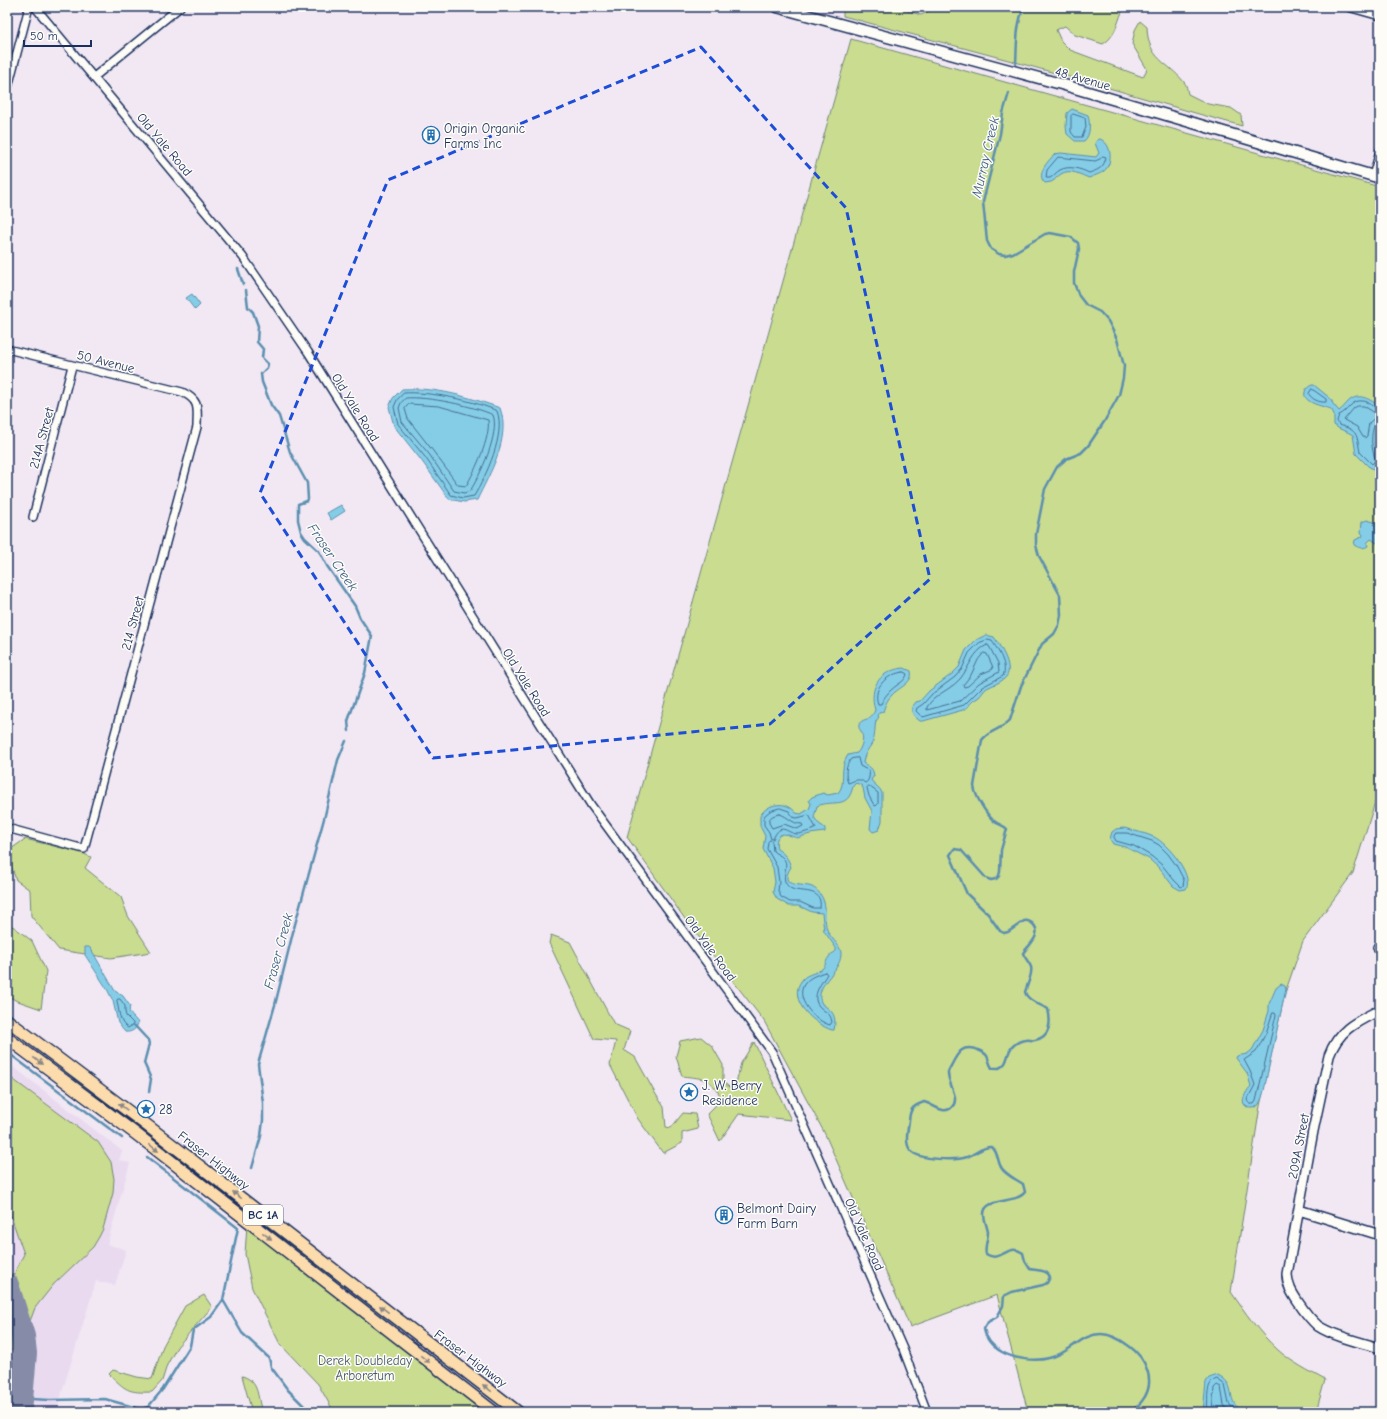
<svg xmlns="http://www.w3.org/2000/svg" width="1387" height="1419" font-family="'Comic Neue',sans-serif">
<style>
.built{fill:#e9daf0}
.green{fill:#c9dc90;stroke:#728677}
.water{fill:#85cde6;stroke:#5b8eb0}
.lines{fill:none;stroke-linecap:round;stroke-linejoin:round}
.shore{stroke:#456e94;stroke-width:1}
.stream{stroke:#5b8eb0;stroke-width:2.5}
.taxiway{stroke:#868ca8;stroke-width:24}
.minor-casing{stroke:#1b2f5e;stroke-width:10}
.tertiary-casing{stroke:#1b2f5e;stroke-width:12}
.secondary-casing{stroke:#1b2f5e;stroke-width:13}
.primary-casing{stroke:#1b2f5e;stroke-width:14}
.minor{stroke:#fdfcf7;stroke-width:7}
.tertiary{stroke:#fdfcf7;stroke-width:9}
.secondary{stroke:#fdfcf7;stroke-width:10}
.primary{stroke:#fcdcac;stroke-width:11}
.oneway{fill:#8c8685}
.marked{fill:none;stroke:#1d4ed8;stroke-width:3;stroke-dasharray:8 5;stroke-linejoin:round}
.labels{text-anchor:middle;stroke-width:3;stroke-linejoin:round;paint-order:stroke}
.shield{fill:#fdfcf7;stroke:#5f6c8c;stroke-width:1}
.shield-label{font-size:12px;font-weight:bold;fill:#1b2f5e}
.street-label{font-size:13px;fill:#1b2f5e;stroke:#fdfcf7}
.poi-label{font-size:13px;fill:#1b2f5e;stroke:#fdfcf7;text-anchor:start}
.park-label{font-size:13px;fill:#465a6a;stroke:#fdfcf7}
.water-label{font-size:14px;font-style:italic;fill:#3b5e87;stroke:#fdfcf7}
</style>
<rect width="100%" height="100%" fill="#f1e8f3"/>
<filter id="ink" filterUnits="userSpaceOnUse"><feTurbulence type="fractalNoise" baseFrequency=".025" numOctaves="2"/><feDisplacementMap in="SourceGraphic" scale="8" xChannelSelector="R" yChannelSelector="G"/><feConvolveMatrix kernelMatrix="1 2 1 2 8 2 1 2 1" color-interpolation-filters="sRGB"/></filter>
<g filter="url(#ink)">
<path class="built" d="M7 1062 122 1151 119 1160 130 1163 107 1244 126 1250 115 1285 96 1281 56 1412H7Z"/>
<path class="green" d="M843 7H896L921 15 938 7H1118L1122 12C1117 24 1115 37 1103 44L1075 35 1065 26 1056 30 1061 41 1070 50 1143 77 1147 69 1132 44 1135 30 1140 21 1147 27C1148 60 1167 61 1184 82 1187 85 1187 90 1188 94L1208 104 1231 108 1241 115 1242 126C1182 110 1122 91 1062 75 989 54 916 36 843 16Z
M851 39 1380 187V786L1353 873 1303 941 1285 993 1260 1106 1231 1292C1245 1312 1259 1333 1278 1350 1291 1362 1309 1371 1325 1380L1316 1412H1028L997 1295 910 1327 824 1132 764 1021 685 919 627 837Z
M25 839 82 853 91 857 85 868 121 897 128 916 151 952 111 958 59 950 31 916 30 890 16 880 11 865V849Z
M7 924 14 927 32 941 46 971 41 1009 15 1000 7 995Z
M551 935 570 942 614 1024 630 1031 624 1050 635 1057 655 1093 664 1107 666 1127 671 1128 683 1113 695 1114 698 1129 682 1133V1143L663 1153 638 1119 610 1065 616 1041 594 1039 549 943Z
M701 1037 712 1046 723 1065V1082L734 1091 741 1063 754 1042 791 1120 739 1114 720 1141 707 1114 722 1099C710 1077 706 1079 682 1076L676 1056 680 1041Z
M7 1075 98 1142 111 1162 114 1179 113 1193 103 1229 99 1237 93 1247 54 1284 42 1299 35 1308 27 1329 11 1280 24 1254 7 1205Z
M247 1225 494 1412H334L318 1384 280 1344 252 1288 245 1254Z
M204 1295 212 1307 177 1347 167 1365 162 1381 152 1392C127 1393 126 1390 109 1374L113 1370 137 1377 152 1379 163 1346 185 1306Z
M7 1300 19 1344 7 1354Z
M7 1365 17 1366 18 1380 15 1412H7V1398H9L10 1393 7 1389Z
M242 1376C260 1381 257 1398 262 1412H252Z"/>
<path class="water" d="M1072 109 1088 115C1090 123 1091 135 1084 141H1075L1067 134 1066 126 1067 113Z
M1100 139C1111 143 1113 160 1106 169 1102 174 1095 175 1089 178 1081 175 1070 168 1061 174 1057 176 1056 180 1051 182L1045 183C1035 174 1049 160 1055 154L1061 153 1096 157 1099 153 1095 143 1097 140Z
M192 294 200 305 195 310 186 298Z
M1312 385H1314L1331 399 1333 404 1339 411C1343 408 1345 405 1348 402 1359 391 1370 400 1380 406V424L1376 430V436L1379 462 1377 466 1373 469 1368 466 1356 454 1353 435C1347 431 1339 430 1334 425V414L1331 409C1323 406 1302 403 1305 392 1306 388 1308 387 1312 385Z
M402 389C436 387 469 397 500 408 511 438 490 473 477 500L464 502 449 499 421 460 394 426 389 407 393 398Z
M341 505 345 511 331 520 327 513Z
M1367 520 1380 524V545L1371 539 1367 543 1368 546C1363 549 1359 548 1354 545L1355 540 1362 537 1363 535 1361 532 1362 522Z
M986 635 994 637C1000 646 1016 670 1004 679 999 683 993 685 987 688 984 690 982 694 979 697 975 700 970 702 968 707L963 710 923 721H920L914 716 912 712V707L916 702 920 701 929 691 952 674 959 667 966 650 976 640Z
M904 668 911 671C914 683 899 687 892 695 887 700 885 705 883 712L879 713 878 716 879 717 876 721C874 729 876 738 871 745 867 751 864 755 863 763 869 767 873 767 874 776L871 780C874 785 880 787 882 793V821L879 830 873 832 870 829 872 811 865 798 863 788 861 785 856 783 853 786C848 810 835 799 817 806L814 817 818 823 825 828V832L810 834 797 838C790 836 781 830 777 839 776 843 776 845 777 849 785 854 788 858 791 867 777 889 803 883 812 887 820 891 824 899 825 907 826 915 824 924 828 932 832 940 842 946 841 955 840 973 812 986 822 1004 833 1011 837 1016 834 1030H832C815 1025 786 1000 802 980 807 973 817 974 823 968 826 965 826 960 829 957 831 953 833 954 836 951V948L824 931 822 913 812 912 799 906H789L777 899 773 892 775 882 773 868 763 849 765 836 760 826V816C767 803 787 800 796 813L801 814 809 809 811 804 809 800 812 797 823 793 828 795 838 793C847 783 838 769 848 755L857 753C861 749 864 740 862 734 862 731 858 729 859 725 860 720 866 720 869 718 872 716 874 713 875 710 868 686 881 670 904 668Z
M1124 828C1134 831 1145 833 1154 837 1167 843 1194 875 1186 889L1180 890 1173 886 1159 868 1149 859 1125 847 1113 844 1110 839 1112 832 1116 829Z
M85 947H89L91 949 115 991 123 996 130 1006C127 1015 134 1016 138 1023 137 1029 131 1033 125 1032L118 1023 113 1001 107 989 85 955Z
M1281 984 1285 986 1286 989C1280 1016 1274 1043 1268 1071 1266 1080 1264 1096 1259 1104 1256 1109 1248 1110 1244 1104 1241 1099 1248 1089 1251 1086L1247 1073 1236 1058 1237 1056 1247 1054 1252 1050 1263 1030 1269 1011V1004L1276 988Z
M1218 1375C1237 1385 1226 1396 1238 1408L1265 1410 1269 1412H1203L1206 1382 1209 1378Z"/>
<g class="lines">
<path class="shore" d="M1073 114 1085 118 1086 127 1082 137H1075L1071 132V116Z
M1103 156 1106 157C1104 168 1098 170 1089 173 1081 169 1069 165 1060 170 1056 172 1054 176 1050 178H1046L1047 170 1058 157 1095 161 1100 159Z
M1312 389 1326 399V402C1320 403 1311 399 1309 394Z
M404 393C428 391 476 401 497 411 506 434 486 476 474 496L463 498 451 495 425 457 398 424 394 407 397 400Z
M406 398C426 396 475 406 493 415 500 433 480 476 470 491L464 493 454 491 429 454 402 422 399 408 401 403Z
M409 404 439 406 488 420C491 437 475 471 466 486L458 485 433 451 408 419 405 409Z
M1358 406H1364L1378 415 1369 423 1367 436 1365 438 1363 437 1357 427 1344 420 1354 408Z
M1380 409C1373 408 1369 401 1363 401 1351 399 1348 412 1339 415L1337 421 1339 425C1359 431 1356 434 1360 452L1372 464 1376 460C1371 451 1370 433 1375 424L1380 422
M987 640 992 641C998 650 1008 665 1003 676L982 687 964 705 923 717 920 715 916 711 917 708 923 704 932 694 955 677 962 669 969 653 979 643Z
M987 645 989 646 998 663 999 672 979 683 960 701 927 710V707C929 704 932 700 935 698 943 691 953 687 960 679 970 667 972 652 987 645Z
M984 653 987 654 992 665 993 669 981 674 968 686 964 687 963 685 971 675 978 660Z
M904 672 907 674C905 681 901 682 896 686 889 691 884 697 881 704H878C872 687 888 673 904 672Z
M858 758 860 766 869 771C870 774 869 782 865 783 858 777 855 781 848 783 845 775 845 766 851 759Z
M869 786 878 793V804L876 806 874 805 869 796 867 788Z
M780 808 789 811 793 817 797 818 809 815 816 828C813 830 801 834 797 834 786 833 781 821 773 839H771L769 832 764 825V816L770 811Z
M780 814C789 817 792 824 802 824L803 826 797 829 784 824 772 828 769 823C769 816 774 815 780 814Z
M1116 833H1127L1152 841 1159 845 1168 854 1176 865 1184 880 1183 886 1181 887 1174 880 1162 865 1151 856 1134 846 1116 841 1114 837Z
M770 840 772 842 773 851C776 854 781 855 784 859 790 868 778 879 790 888 800 894 823 886 820 908H813L800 902H790L781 897 778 891 779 882 777 867 767 849 768 842Z
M825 972 827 974C821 984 809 998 821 1008 827 1014 830 1012 832 1022L830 1025C815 1021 792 997 806 982 810 977 819 974 825 972Z
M118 999H120L125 1006V1012L126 1016 133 1023V1025L128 1028C119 1024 119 1009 117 1001Z
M1273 1013H1275L1276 1015 1256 1101 1254 1104H1250L1248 1102 1247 1100 1255 1085 1250 1071 1244 1060 1256 1052 1266 1033Z
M1207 1412C1209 1401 1204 1383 1217 1379L1225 1385 1229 1404 1238 1412
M1212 1412 1214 1388 1217 1385 1221 1387 1224 1405 1229 1412"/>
<path class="stream" d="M1016 64C1017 44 1016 25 1024 7
M1009 93 1003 113 1000 134 983 202 987 241 991 249 999 254 1005 255 1013 253 1045 234 1050 233 1071 237 1078 243 1079 249 1074 272V283L1079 296 1086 305 1100 312 1108 321 1117 339 1124 366 1123 378 1119 395 1104 422 1088 446 1081 453 1066 459 1057 467 1045 489 1036 534V545L1039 556 1060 595 1061 615 1059 625 1054 634 1042 644 1021 686 1010 720C1003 729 989 730 982 740L974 786C975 796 986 814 994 821 998 825 1004 825 1007 829L1001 850 1000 871 999 876 996 879 991 880 986 878 961 850 954 849 950 855 967 894 988 914 1000 931 1004 933 1008 932 1024 921C1028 920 1030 921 1033 924 1043 934 1029 945 1023 953 1024 958 1029 961 1031 967 1033 974 1027 985 1025 992 1027 1000 1040 1005 1048 1009 1051 1021 1051 1037 1035 1040 1032 1041 1029 1039 1026 1040 1021 1040 1015 1044 1012 1047 1006 1054 1009 1064 999 1068H992C986 1058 991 1055 978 1050 963 1044 958 1052 952 1064 951 1066 949 1069 948 1072 947 1083 961 1098 952 1107 944 1116 933 1104 924 1102 913 1106 910 1108 909 1121 908 1129 904 1144 911 1151 919 1160 956 1161 967 1157 976 1154 982 1146 992 1147 998 1153 997 1158 1000 1165 1003 1174 1016 1179 1023 1184L1025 1192C1017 1204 984 1197 984 1214 984 1220 987 1226 988 1232 988 1240 984 1247 986 1254 1001 1264 1007 1242 1023 1253L1025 1261 1030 1269C1037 1271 1047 1269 1050 1277L1047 1283 1043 1285 1012 1292 1004 1296 1003 1306 997 1317 988 1322 984 1329C986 1340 993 1347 1002 1352 1014 1359 1035 1362 1049 1358 1058 1356 1066 1351 1073 1346 1082 1340 1090 1334 1101 1334 1110 1334 1121 1340 1129 1346 1146 1358 1157 1382 1142 1401 1139 1405 1135 1408 1131 1412
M238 269 243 284
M246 290 248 307 253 312 258 326 257 342 263 349 262 358 268 364 267 368 261 374 262 382 271 405 279 416 290 452 307 483 308 499 307 501 298 504V520L301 532 305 538 319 551 327 566 355 606 360 618 372 636 365 673 348 721 349 731
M135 1026 148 1040 149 1044 144 1063 151 1079 149 1092
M7 1052 122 1138
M147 1157 238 1228 223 1300 242 1333 269 1358 271 1367 288 1390 304 1406V1410L306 1412
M252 1168 261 1136 263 1120V1103L258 1064 275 1005 294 928 325 815 338 760 346 741
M7 1393H8
M31 1399 50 1400 105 1399 141 1409 148 1407 163 1389 190 1346 193 1330 211 1317 223 1300"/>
<path class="taxiway" d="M7 1285 23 1336 25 1353 20 1412"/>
<defs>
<path id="minor" d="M35 7 243 257 308 352 591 805 772 1052 903 1349 927 1412
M1348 7 1380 16
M94 77 180 7
M7 91 29 7
M1373 176 1380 151
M7 349 182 392C201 401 197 409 197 427L84 849 7 828
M33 517 72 366
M1377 947 1380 954"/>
<path id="tertiary" d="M1380 1010C1356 1022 1339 1029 1329 1056L1313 1131 1287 1274C1287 1285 1292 1293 1298 1302 1304 1311 1310 1319 1318 1326 1333 1336 1362 1343 1380 1348
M1299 1210 1380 1235"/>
<path id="secondary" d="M777 7 1061 84 1380 178"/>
<path id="primary" d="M7 1020 144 1123 518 1412
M7 1038 136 1134 494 1412"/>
</defs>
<use href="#minor" class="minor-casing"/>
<use href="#tertiary" class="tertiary-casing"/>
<use href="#secondary" class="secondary-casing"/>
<use href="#primary" class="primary-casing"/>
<use href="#minor" class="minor"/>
<use href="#tertiary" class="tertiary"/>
<use href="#secondary" class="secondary"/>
<use href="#primary" class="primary"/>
</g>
<defs><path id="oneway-solid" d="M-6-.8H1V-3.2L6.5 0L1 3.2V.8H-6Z"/></defs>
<g class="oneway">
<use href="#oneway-solid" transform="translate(38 1061) rotate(37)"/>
<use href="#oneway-solid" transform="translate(123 1107) rotate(-143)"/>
<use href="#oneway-solid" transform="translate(154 1148) rotate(38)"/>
<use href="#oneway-solid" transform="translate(237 1195) rotate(-142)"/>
<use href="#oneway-solid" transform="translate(267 1236) rotate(38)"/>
<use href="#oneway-solid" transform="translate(384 1309) rotate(-142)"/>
<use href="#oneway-solid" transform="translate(425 1359) rotate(38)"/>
<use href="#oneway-solid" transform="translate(487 1388) rotate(-143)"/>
</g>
</g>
<path class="marked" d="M701 47 846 208 930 579 770 724 433 758 260 493 388 180Z"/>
<defs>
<symbol id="building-ring" viewBox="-11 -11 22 22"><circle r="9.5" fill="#fdfcf7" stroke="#1f6fb2" stroke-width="1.5"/><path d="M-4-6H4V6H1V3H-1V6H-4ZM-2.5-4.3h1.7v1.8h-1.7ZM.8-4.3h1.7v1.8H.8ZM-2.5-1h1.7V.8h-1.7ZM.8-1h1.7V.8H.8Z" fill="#1f6fb2"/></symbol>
<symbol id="sight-ring" viewBox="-11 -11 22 22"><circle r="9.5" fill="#fdfcf7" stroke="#1f6fb2" stroke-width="1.5"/><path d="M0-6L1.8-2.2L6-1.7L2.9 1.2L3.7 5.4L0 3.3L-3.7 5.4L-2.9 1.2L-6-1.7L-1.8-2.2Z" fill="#1f6fb2"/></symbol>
</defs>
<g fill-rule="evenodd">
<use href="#building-ring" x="421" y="125" width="20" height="20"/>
<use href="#sight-ring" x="679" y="1082" width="20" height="20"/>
<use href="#sight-ring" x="136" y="1099" width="20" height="20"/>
<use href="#building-ring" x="714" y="1205" width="20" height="20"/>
</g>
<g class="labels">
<rect class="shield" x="243" y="1205" width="40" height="20" rx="3"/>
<g class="shield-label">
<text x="263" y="1219">BC 1A</text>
</g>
<g class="street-label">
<text transform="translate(1083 78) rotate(16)" y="5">48 Avenue</text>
<text transform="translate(165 144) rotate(50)" y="5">Old Yale Road</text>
<text transform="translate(106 361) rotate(14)" y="5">50 Avenue</text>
<text transform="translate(356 407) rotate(58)" y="5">Old Yale Road</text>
<text transform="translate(41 438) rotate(-75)" y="5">214A Street</text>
<text transform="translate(132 623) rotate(-75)" y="5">214 Street</text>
<text transform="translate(527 682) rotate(58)" y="5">Old Yale Road</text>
<text transform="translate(711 948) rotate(54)" y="5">Old Yale Road</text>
<text transform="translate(1298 1146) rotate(-79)" y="5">209A Street</text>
<text transform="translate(214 1160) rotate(38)" y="5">Fraser Highway</text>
<text transform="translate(865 1234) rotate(66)" y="5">Old Yale Road</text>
<text transform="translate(471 1358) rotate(37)" y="5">Fraser Highway</text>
</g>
<g class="poi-label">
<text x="444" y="133">Origin Organic<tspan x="444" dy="15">Farms Inc</tspan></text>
<text x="702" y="1090">J. W. Berry<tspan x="702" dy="15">Residence</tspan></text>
<text x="159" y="1114">28</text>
<text x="737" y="1213">Belmont Dairy<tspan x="737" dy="15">Farm Barn</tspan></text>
</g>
<g class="park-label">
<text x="365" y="1365">Derek Doubleday<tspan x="365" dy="15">Arboretum</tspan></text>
</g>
<g class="water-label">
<text transform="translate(985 157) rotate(-77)" y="5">Murray Creek</text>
<text transform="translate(333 557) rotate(56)" y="5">Fraser Creek</text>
<text transform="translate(278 951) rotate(-75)" y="5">Fraser Creek</text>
</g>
</g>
<rect width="1387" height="1419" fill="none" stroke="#fdfcf7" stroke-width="24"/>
<rect x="12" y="12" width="1363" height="1395" fill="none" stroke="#1b2f5e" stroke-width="1.5" filter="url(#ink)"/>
<path d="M24 40v6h67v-6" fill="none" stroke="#1b2f5e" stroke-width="2"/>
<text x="30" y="40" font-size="12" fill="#1b2f5e" stroke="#fdfcf7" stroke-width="3" paint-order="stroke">50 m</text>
</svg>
